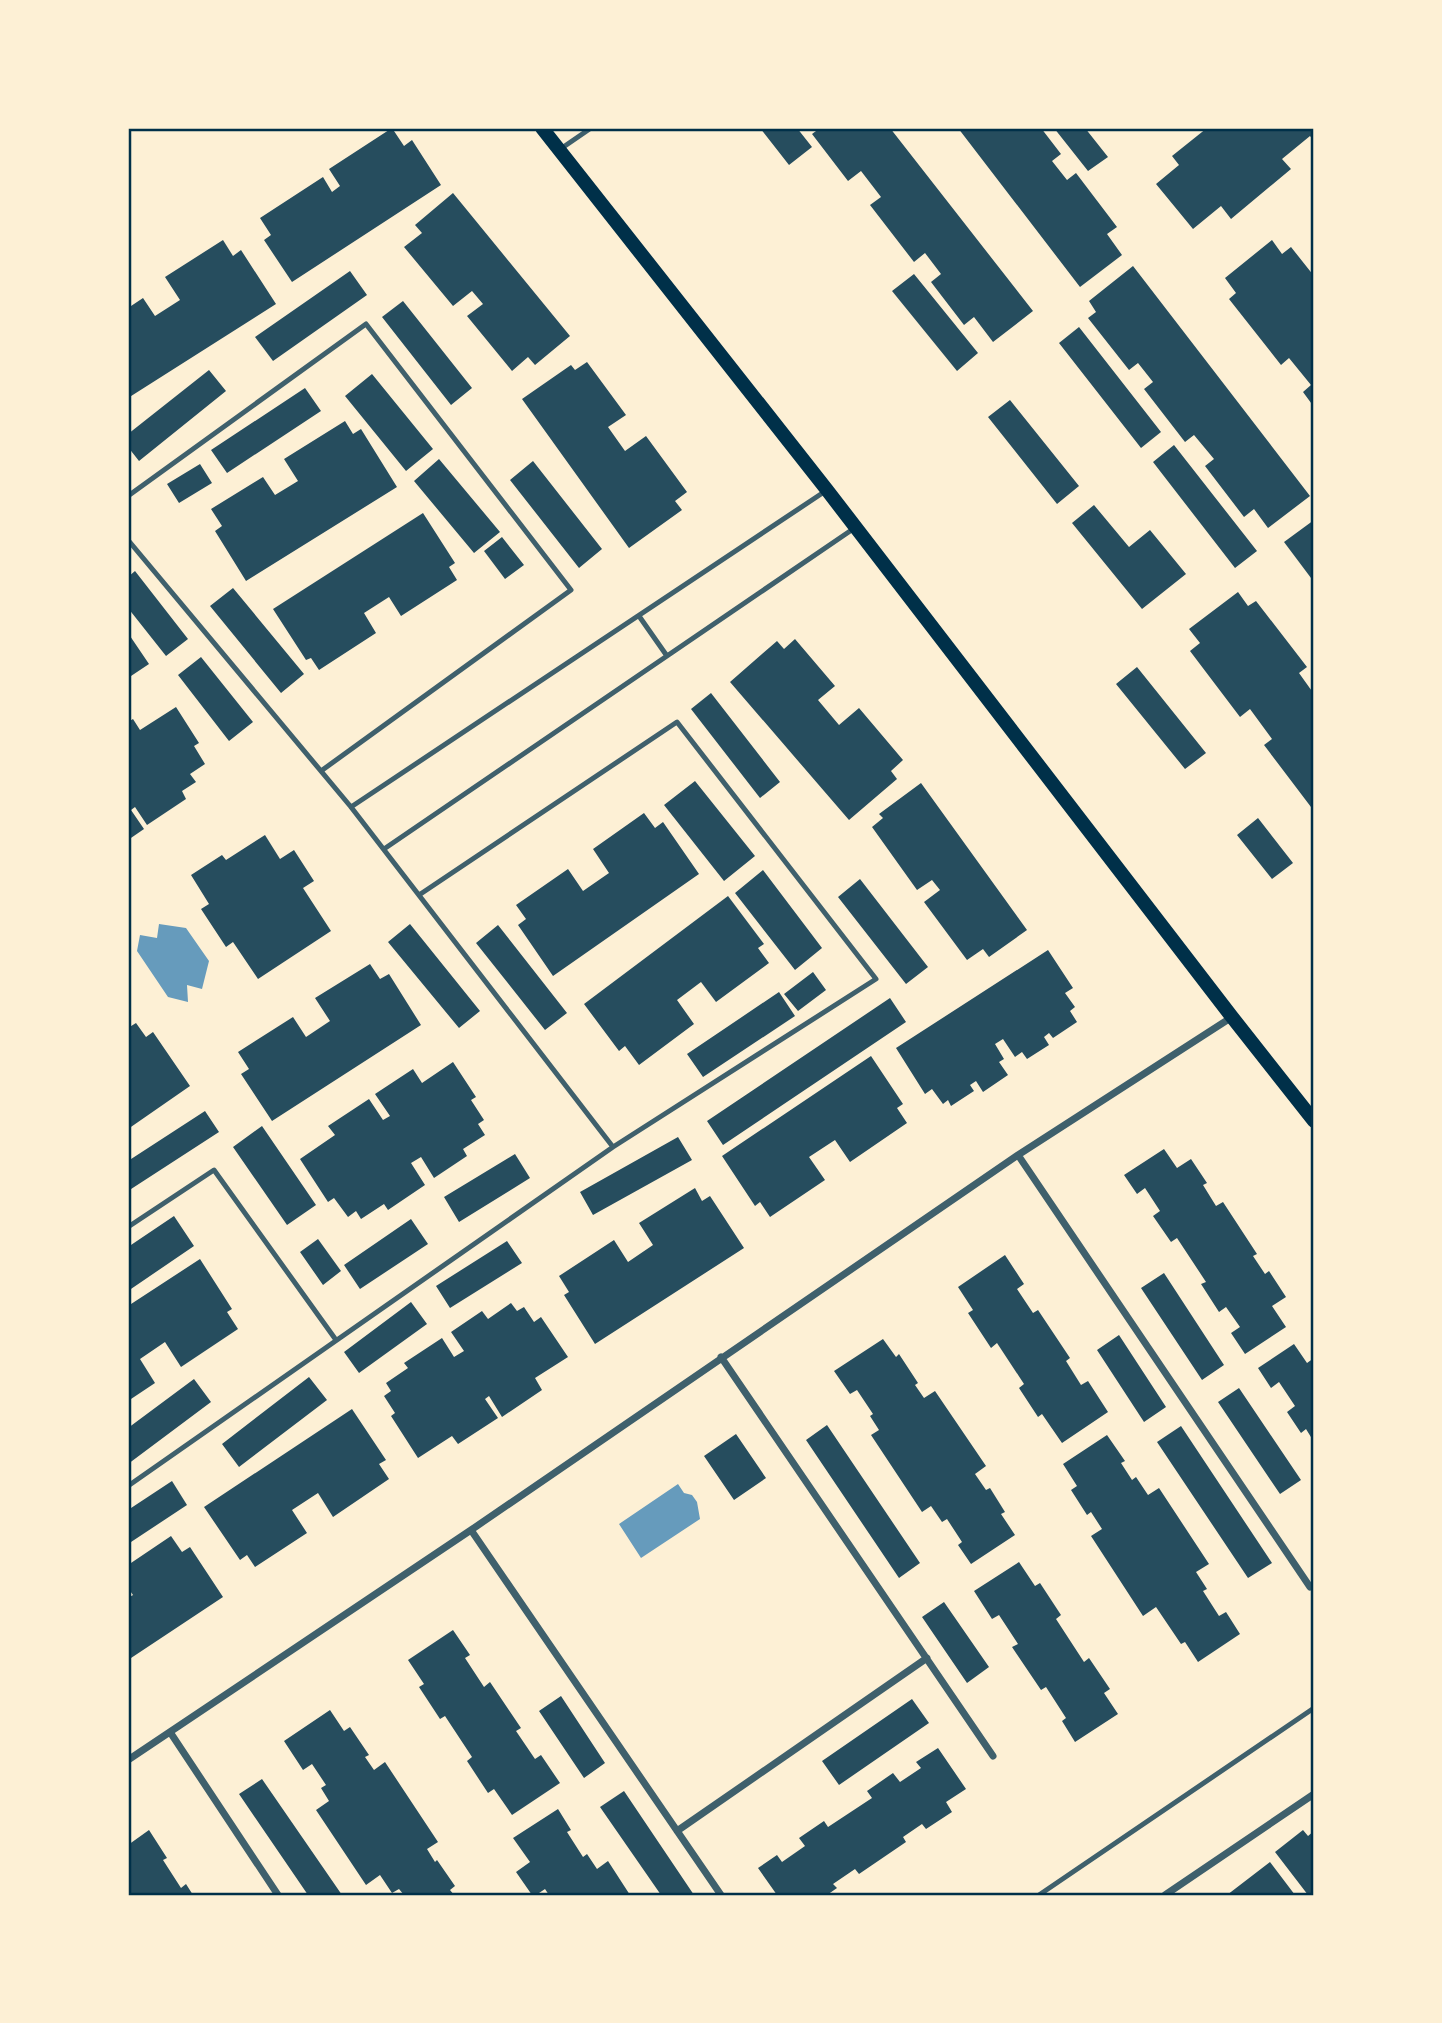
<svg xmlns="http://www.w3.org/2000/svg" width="1442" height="2023" font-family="Mulish,sans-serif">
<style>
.water{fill:#669bbc}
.building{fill:#264d5e}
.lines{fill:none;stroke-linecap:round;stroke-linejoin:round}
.service{stroke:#3f606c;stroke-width:5}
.minor{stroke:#3f606c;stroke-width:7}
.secondary{stroke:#003049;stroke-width:14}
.neatline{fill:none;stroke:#003049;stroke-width:2.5}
</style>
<rect width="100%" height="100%" fill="#fdf0d5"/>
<path class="water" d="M159 924 186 928 209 961 202 989 187 985 188 1002 168 997 137 951 140 935 157 938Z
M678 1484 684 1493 692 1495 697 1502 700 1519 641 1558 619 1524Z"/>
<path class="building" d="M392 128 404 146 412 140 441 185 292 282 264 240 271 235 260 218 323 177 332 192 340 186 329 169Z
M760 128H797L812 147 789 165Z
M820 128H890L1033 311 993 342 974 317 964 325 931 282 941 274 925 253 914 262 870 205 881 197 861 171 848 181 812 134Z
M958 128H1041L1061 154 1052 161 1067 180 1076 173 1117 227 1107 234 1122 255 1080 287Z
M1054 128H1085L1108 157 1088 171Z
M1207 128H1314V141L1310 136 1282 159 1291 169 1231 219 1221 206 1193 229 1156 184 1179 165 1172 156Z
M453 193 570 336 535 365 528 357 512 371 467 316 483 304 472 291 453 306 404 247 422 233 415 225Z
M223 240 233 256 241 250 276 304 128 398V308L143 298 155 316 180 300 165 277Z
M1272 240 1282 254 1291 247 1314 276V407L1303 392 1311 385 1289 358 1281 365 1229 299 1236 293 1225 278Z
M1133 266 1310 496 1268 528 1254 509 1244 517 1205 466 1214 459 1194 435 1185 442 1144 389 1153 382 1138 363 1129 370 1088 318 1096 312 1089 301Z
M350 271 367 295 273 361 255 337Z
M914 274 978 353 957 371 892 291Z
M403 301 472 388 451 405 382 317Z
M1079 327 1161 432 1141 448 1059 343Z
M587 362 626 415 608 427 625 451 646 436 687 492 675 501 682 510 629 548 522 399 571 365 575 370Z
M209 370 226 391 139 461 128 447V434Z
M372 374 433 449 406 471 345 396Z
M305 388 321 411 227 473 211 450Z
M1010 400 1079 486 1057 504 988 417Z
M345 421 353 434 361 429 397 487 246 581 215 531 222 526 211 509 263 477 275 495 298 481 284 459Z
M1174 445 1257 551 1235 568 1153 462Z
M439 459 500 532 474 553 414 481Z
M533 461 602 549 579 568 510 480Z
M200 464 212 483 179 503 167 484Z
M1094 505 1129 547 1150 530 1186 574 1142 609 1072 523Z
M423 513 455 563 449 567 457 580 401 616 389 597 364 613 376 633 319 670 311 658 306 660 273 609Z
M1314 520V582L1284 542Z
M502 537 524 565 505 579 484 551Z
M135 571 188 639 166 656 128 608V577Z
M233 588 304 674 281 693 210 606Z
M1238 592 1248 606 1256 601 1307 667 1299 673 1314 694V811L1264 745 1272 739 1250 709 1240 717 1190 651 1200 643 1189 629Z
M128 633 149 664 128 678Z
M795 639 835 686 818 700 839 725 859 708 903 760 891 771 897 779 849 820 730 682 777 641 784 649Z
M201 657 253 722 229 741 178 675Z
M1137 667 1206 753 1185 769 1116 684Z
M711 693 780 782 760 798 691 709Z
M176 707 199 743 194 746 205 764 190 774 196 782 182 791 186 799 147 825 135 807 131 810 144 829 128 840V722L133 719 140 730Z
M695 781 755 856 724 881 664 805Z
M921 783 1027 930 989 957 983 949 967 960 924 902 940 890 932 880 917 890 872 827 883 818 879 814Z
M644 813 655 828 663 822 699 874 553 976 518 925 526 919 516 905 568 869 583 891 609 873 593 849Z
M1258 818 1293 863 1272 879 1237 835Z
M265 835 280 859 294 850 314 881 303 888 331 931 258 979 233 942 226 947 201 909 209 904 191 875 222 855 226 860Z
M763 870 822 948 795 970 735 893Z
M860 879 928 967 906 984 838 897Z
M728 896 764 944 758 948 769 963 716 1002 701 982 677 1000 694 1024 639 1065 625 1046 619 1051 584 1004Z
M410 924 480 1011 459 1028 388 942Z
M498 925 567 1013 545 1030 476 943Z
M1048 950 1073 988 1065 993 1075 1007 1070 1011 1077 1022 1053 1038 1049 1033 1044 1037 1049 1045 1027 1059 1022 1052 1015 1057 1003 1039 995 1044 1004 1059 999 1062 1008 1075 983 1092 976 1081 970 1085 974 1091 951 1106 948 1100 943 1104 932 1089 925 1094 896 1048Z
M370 964 380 979 389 974 421 1025 272 1121 241 1074 249 1069 238 1052 293 1017 306 1037 330 1021 315 998Z
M813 972 826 990 798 1011 784 994Z
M779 992 795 1016 703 1077 687 1054Z
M890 998 906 1022 723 1145 707 1121Z
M136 1023 146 1037 153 1032 190 1086 128 1129V1028Z
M871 1056 903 1104 897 1108 907 1123 850 1162 835 1140 809 1157 825 1180 770 1217 760 1202 755 1206 722 1156Z
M453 1062 476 1097 471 1100 484 1120 478 1124 485 1135 463 1149 467 1156 434 1178 421 1157 411 1163 425 1185 388 1210 384 1204 361 1219 356 1211 348 1217 334 1198 328 1202 300 1159 335 1135 328 1126 369 1099 383 1120 390 1116 375 1094 413 1069 422 1083Z
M205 1111 219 1132 128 1191V1161Z
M262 1126 316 1205 287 1225 233 1147Z
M678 1137 692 1160 593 1215 580 1192Z
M1164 1149 1177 1168 1191 1159 1207 1183 1203 1185 1216 1206 1223 1202 1257 1254 1253 1256 1265 1274 1269 1271 1286 1297 1272 1306 1286 1327 1245 1354 1231 1333 1240 1327 1226 1307 1219 1312 1201 1284 1206 1282 1177 1238 1171 1242 1153 1216 1160 1211 1145 1188 1137 1194 1124 1175Z
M515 1154 530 1178 459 1222 444 1197Z
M695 1188 702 1201 710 1196 744 1248 595 1344 564 1295 569 1292 559 1276 614 1240 628 1262 653 1245 639 1223Z
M174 1216 194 1246 128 1291V1247Z
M411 1219 428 1244 360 1289 344 1265Z
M318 1239 341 1271 323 1285 300 1252Z
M507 1241 522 1263 450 1308 436 1286Z
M1005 1255 1024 1284 1017 1289 1033 1313 1038 1310 1070 1358 1066 1361 1081 1385 1088 1381 1108 1412 1062 1443 1042 1414 1038 1417 1019 1388 1024 1384 997 1343 991 1348 968 1313 973 1310 958 1287Z
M200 1259 232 1309 227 1312 238 1329 181 1367 165 1342 140 1359 155 1383 128 1401V1306Z
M1164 1273 1224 1365 1202 1380 1141 1288Z
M411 1302 427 1324 359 1373 344 1352Z
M511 1303 517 1311 524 1307 534 1322 541 1317 568 1357 535 1378 542 1390 502 1417 489 1396 485 1399 498 1418 458 1444 452 1436 418 1458 391 1416 395 1413 384 1396 391 1391 386 1383 408 1368 404 1363 442 1338 454 1357 464 1351 451 1332 482 1311 488 1319Z
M1119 1335 1166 1407 1144 1422 1097 1350Z
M883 1339 896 1357 899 1354 918 1383 915 1385 924 1398 935 1391 986 1466 975 1474 986 1490 990 1488 1005 1512 1001 1514 1015 1535 971 1564 958 1545 962 1542 947 1519 942 1522 931 1506 922 1512 871 1435 879 1430 870 1416 873 1414 857 1390 850 1394 834 1371Z
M1294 1344 1307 1363 1314 1358V1442L1306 1429 1301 1433 1287 1412 1295 1406 1279 1382 1271 1388 1258 1368Z
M309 1377 327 1400 239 1467 222 1444Z
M194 1379 211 1402 128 1464V1428Z
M1239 1388 1301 1480 1280 1494 1218 1402Z
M352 1409 386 1460 379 1464 389 1479 333 1517 318 1493 292 1510 307 1533 255 1567 247 1555 240 1560 204 1507Z
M827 1425 920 1563 899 1578 806 1440Z
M1181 1426 1272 1563 1248 1578 1157 1442Z
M736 1434 766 1478 734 1500 704 1456Z
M1107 1435 1125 1461 1121 1463 1132 1480 1136 1477 1148 1495 1159 1488 1209 1564 1196 1572 1207 1589 1203 1591 1219 1616 1226 1612 1240 1634 1198 1662 1185 1642 1181 1644 1156 1607 1143 1616 1091 1536 1102 1529 1091 1512 1087 1515 1071 1490 1077 1486 1063 1464Z
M172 1481 187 1505 128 1544V1510Z
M171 1536 182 1552 190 1547 223 1597 128 1660V1598L133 1595 128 1588V1565Z
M1019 1562 1035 1586 1040 1583 1061 1615 1056 1619 1084 1662 1089 1658 1110 1689 1104 1693 1118 1714 1075 1742 1062 1721 1066 1718 1046 1687 1041 1690 1012 1647 1018 1644 999 1615 992 1619 974 1591Z
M944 1602 989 1667 967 1683 922 1617Z
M453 1630 470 1655 465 1658 484 1687 490 1682 521 1728 516 1731 535 1759 541 1755 560 1783 512 1815 494 1789 488 1793 467 1761 472 1757 445 1716 440 1719 419 1687 424 1684 408 1660Z
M561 1696 605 1763 584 1778 539 1711Z
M912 1699 929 1723 839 1785 822 1761Z
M330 1710 344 1731 350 1727 369 1755 365 1757 374 1770 385 1762 438 1842 427 1849 435 1862 437 1860 455 1886 450 1890 454 1895H404L399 1889 392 1893 380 1875 366 1885 316 1810 329 1801 321 1788 326 1785 312 1764 303 1770 284 1741Z
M938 1748 966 1789 946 1802 952 1812 926 1829 922 1824 903 1837 906 1842 859 1874 855 1869 833 1884 837 1888 827 1895H777L758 1868 777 1855 782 1862 805 1846 799 1838 824 1821 828 1827 872 1798 867 1791 893 1773 900 1782 921 1768 916 1762Z
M262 1779 342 1895H308L239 1794Z
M624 1791 694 1895H661L600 1807Z
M558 1809 571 1830 567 1832 583 1857 587 1854 597 1869 608 1861 630 1895H549L545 1889 536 1895H532L516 1872 530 1862 513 1838Z
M149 1830 167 1858 163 1860 181 1888 186 1884 193 1895H128V1845Z
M1303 1830 1308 1836 1314 1831V1895H1308L1275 1852Z
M1270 1862 1295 1895H1227Z"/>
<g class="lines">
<path class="service" d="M559 150 591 128
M128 496 366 324 571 590 321 771
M128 540 351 807 613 1147 876 979 677 722 419 895
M639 616 667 656
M351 807 824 492
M384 849 856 527
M128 1227 214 1170 336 1340
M128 1486 613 1147
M1039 1895 1314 1708"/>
<path class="minor" d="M1018 1155 1310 1587
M721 1357 993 1756
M471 1530 721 1895
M170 1732 278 1895
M128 1760 471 1530 1018 1155 1232 1017
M677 1831 927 1658
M1165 1895 1314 1794"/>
<path class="secondary" d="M542 128 827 490 1232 1017 1314 1121"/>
</g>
<rect width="1442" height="2023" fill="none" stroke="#fdf0d5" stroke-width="259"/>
<rect x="130" y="130" width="1182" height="1764" class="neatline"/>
</svg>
